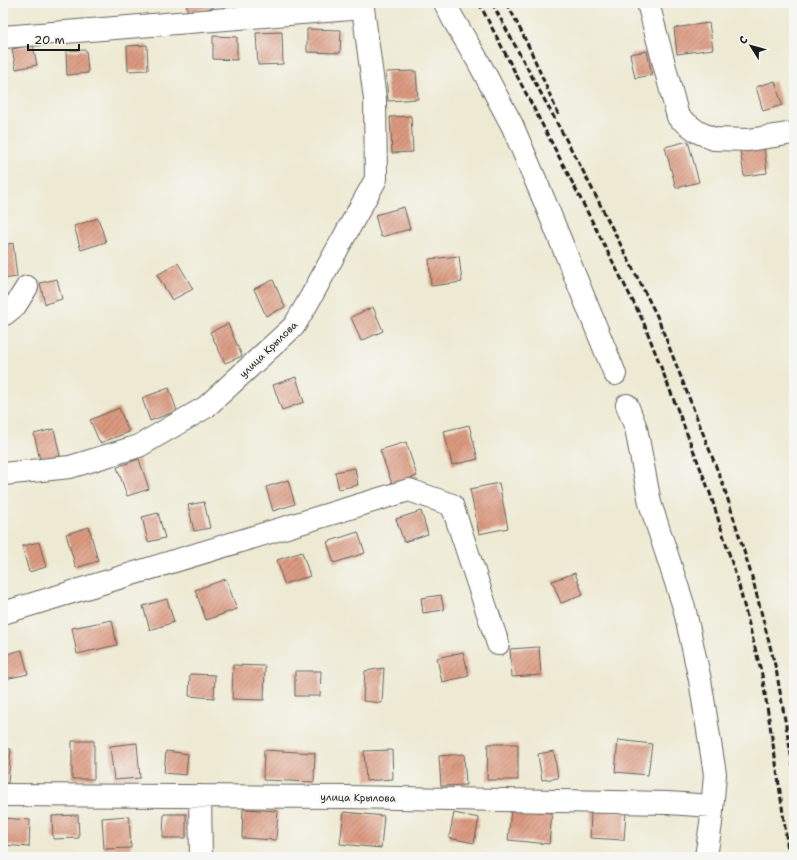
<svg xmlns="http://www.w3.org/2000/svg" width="797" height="860" font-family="'Shantell Sans',sans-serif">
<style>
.building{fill:url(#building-hatch)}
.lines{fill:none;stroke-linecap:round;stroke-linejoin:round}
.minor-casing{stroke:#65645c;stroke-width:24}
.minor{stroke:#fff;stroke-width:22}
.rail{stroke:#1c1c1c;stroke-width:3;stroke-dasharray:6 3;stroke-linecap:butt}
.labels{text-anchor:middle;stroke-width:4;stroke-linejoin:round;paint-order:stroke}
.street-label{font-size:10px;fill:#1c1c1c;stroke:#f6f6f2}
</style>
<defs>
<pattern id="building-hatch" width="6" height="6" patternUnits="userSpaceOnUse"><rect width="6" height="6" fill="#db9a80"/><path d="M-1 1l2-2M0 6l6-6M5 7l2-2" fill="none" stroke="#b17d68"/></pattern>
</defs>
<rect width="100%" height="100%" fill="#f6f6f2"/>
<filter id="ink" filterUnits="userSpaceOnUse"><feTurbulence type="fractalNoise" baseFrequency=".025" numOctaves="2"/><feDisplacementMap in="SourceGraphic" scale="8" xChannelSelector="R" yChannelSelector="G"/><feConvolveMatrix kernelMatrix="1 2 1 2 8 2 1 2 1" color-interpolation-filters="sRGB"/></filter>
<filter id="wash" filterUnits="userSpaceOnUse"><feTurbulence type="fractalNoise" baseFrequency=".012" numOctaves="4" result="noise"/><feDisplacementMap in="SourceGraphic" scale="16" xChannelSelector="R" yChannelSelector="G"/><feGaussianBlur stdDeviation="0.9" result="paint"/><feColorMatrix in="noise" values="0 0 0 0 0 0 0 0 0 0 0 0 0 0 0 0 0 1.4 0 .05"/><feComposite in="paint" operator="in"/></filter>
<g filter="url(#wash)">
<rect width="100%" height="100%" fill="#ede9d2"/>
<g id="blocks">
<path class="building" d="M186 3H212L213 8 188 12Z
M709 23 713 49 677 54 674 28Z
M307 29 341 30 340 53 307 52Z
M282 32 283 64 258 65 256 33Z
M213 36 237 37V60L213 59Z
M33 45 37 65 16 69 12 49Z
M147 45 148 70 128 71 127 46Z
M86 50 88 73 67 75 66 51Z
M647 51 652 75 635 78 630 54Z
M416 71 418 99 388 101 386 72Z
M775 81 782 105 763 111 756 87Z
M411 116 413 152 392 153 390 117Z
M688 141 699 182 676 188 665 147Z
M764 145 767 173 744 176 740 149Z
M404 207 410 229 381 237 375 215Z
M98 218 106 242 81 250 74 226Z
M13 243 17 277 3 279V245Z
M459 256 462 282 431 286 429 259Z
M178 263 193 289 172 300 157 275Z
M57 279 62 299 45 304 40 283Z
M273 280 285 307 266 316 254 289Z
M373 307 383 331 361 341 351 317Z
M228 324 242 356 225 363 210 332Z
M296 377 304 402 282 410 273 385Z
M169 388 177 411 150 421 142 398Z
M119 408 129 432 100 443 90 420Z
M469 425 478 459 452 465 444 431Z
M54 429 60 456 40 460 34 434Z
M406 442 417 476 392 484 380 450Z
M139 459 149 489 127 496 117 467Z
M355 468 358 485 339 489 335 472Z
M288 480 295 504 273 511 266 487Z
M499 483 508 528 479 534 470 489Z
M204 502 210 528 194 531 188 505Z
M421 511 428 534 404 542 396 519Z
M158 513 165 538 148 542 142 517Z
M89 527 98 561 76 568 66 534Z
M358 532 365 553 334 563 327 542Z
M39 542 46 567 29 572 22 546Z
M302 552 310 576 284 584 277 560Z
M575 573 583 595 561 603 552 581Z
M226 579 237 609 206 620 195 590Z
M441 595 444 610 423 613 421 598Z
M167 599 174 622 150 630 143 606Z
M112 620 117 645 77 654 72 628Z
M539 647 541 675 512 677 510 649Z
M22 650 28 674 5 679 3 670V655Z
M463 652 469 676 442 682 437 658Z
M233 665 265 666 264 700 232 699Z
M384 668 382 703 363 701 365 671Z
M295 671H321L320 696H295Z
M190 674 215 675 214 698 189 696Z
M618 740 652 744 648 775 615 772Z
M72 741H94V779H72Z
M137 743 140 778 114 780 110 746Z
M488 744H518V780H487Z
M3 749H11L8 783H3Z
M264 750 315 753 314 782 263 780Z
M392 750 393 779 366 781 364 751Z
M166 751 188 754 186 775 164 773Z
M554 751 558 778 542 780 538 754Z
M464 754 466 785 441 786 439 756Z
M243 809 278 811 276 840 242 838Z
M511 809 552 813 549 844 508 840Z
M591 809 626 812 624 840 590 838Z
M344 812 384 816 381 848 340 844Z
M454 813 479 818 474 843 449 838Z
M164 814H186V838H163Z
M78 815 79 838 53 839 52 816Z
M129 816 131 848 104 849 102 818Z
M3 818 30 820 29 847 3 845Z"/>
</g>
</g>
<g filter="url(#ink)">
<use href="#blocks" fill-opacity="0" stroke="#65645c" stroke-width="1"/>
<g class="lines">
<defs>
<path id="minor" d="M445 3 453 19 478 61 512 125 544 200 615 374
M648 3 678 117 698 132 714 139 748 140 794 133
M3 37 363 8V3
M3 314H5L15 306 27 287
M627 405 636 428 650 503 684 607 700 680 715 774 711 823 706 857
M3 474 70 467 139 446 206 407 294 326 307 304 376 179 375 99 363 8
M3 613 409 490 452 505 498 644
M3 795 348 797 668 803 712 806
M200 796 201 857"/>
</defs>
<use href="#minor" class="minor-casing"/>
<use href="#minor" class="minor"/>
<path class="rail" d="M479 3 569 176 643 321 710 493 738 582 762 675 776 763 789 857
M492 3 582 169 657 316 724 487 752 577 776 669 794 771
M507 3 530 49 559 116"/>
</g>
</g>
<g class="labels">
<g class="street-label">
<text transform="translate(268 349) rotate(-44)" y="4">улица Крылова</text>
<text transform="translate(358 797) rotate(1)" y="4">улица Крылова</text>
</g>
</g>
<rect width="797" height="860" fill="none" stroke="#f6f6f2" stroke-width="16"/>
<g transform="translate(751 46) rotate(307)" stroke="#f6f6f2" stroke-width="3" paint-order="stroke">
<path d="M0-3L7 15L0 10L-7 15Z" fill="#1c1c1c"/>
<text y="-6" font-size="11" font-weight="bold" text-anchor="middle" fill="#1c1c1c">С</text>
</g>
<path d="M28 44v6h51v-6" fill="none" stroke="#1c1c1c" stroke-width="2"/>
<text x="34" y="44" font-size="12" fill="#1c1c1c" stroke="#f6f6f2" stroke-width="3" paint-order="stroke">20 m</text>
</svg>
